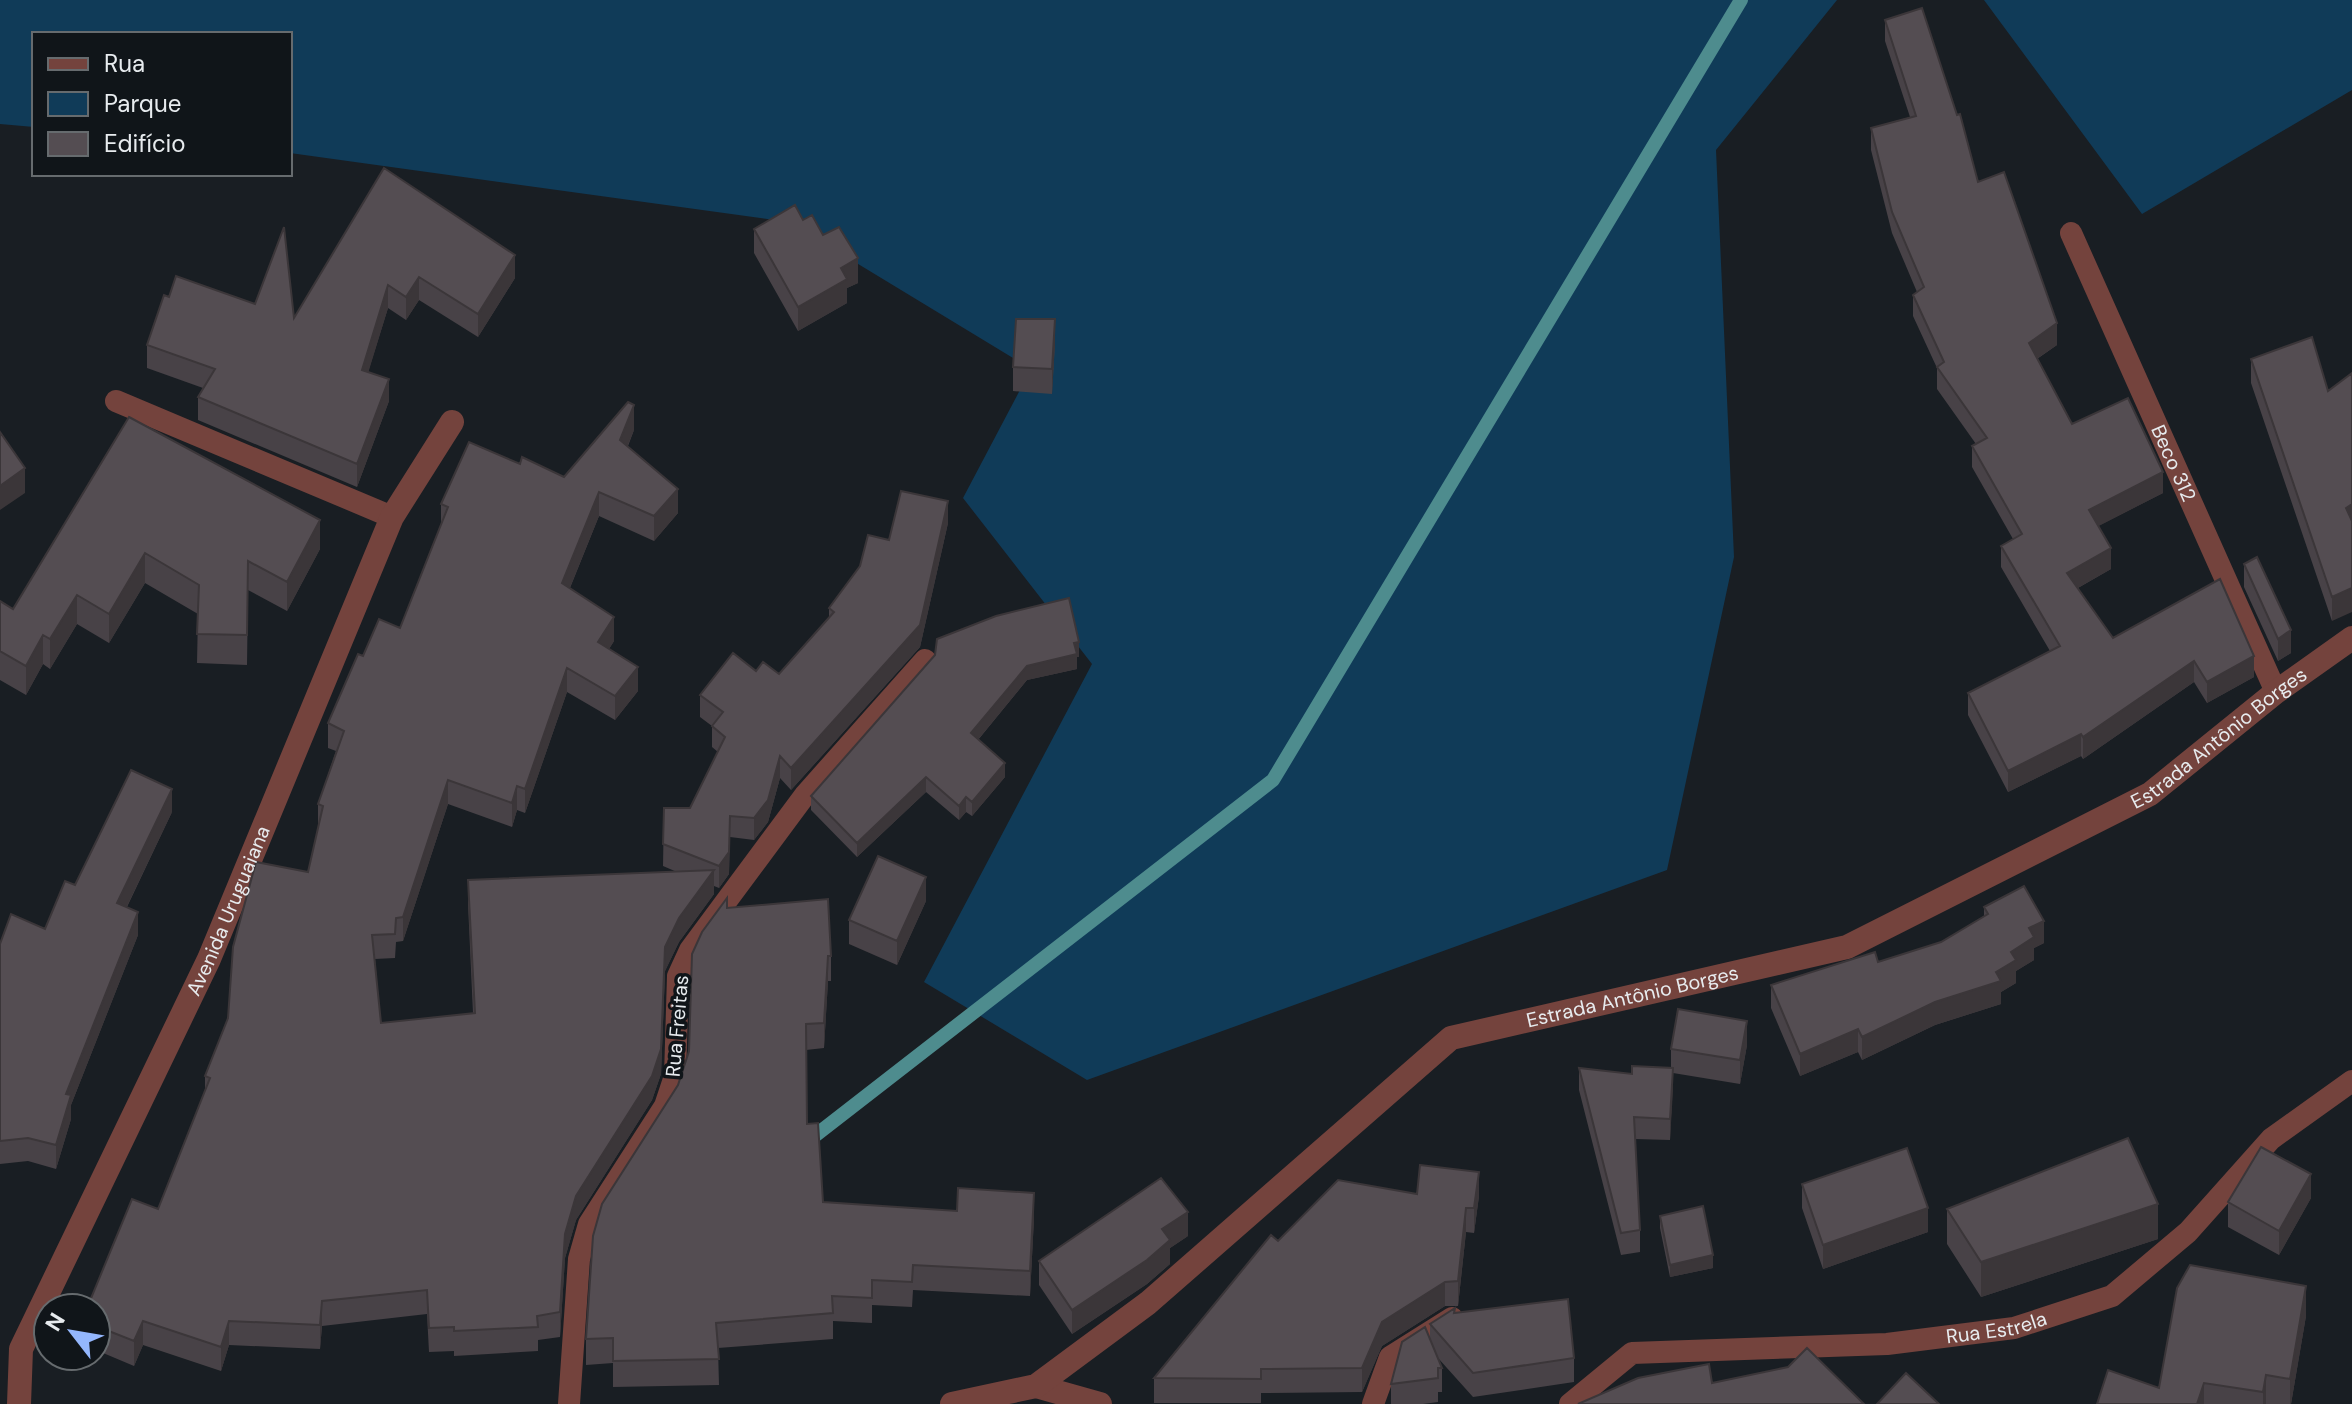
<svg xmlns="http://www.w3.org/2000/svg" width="2352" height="1404" font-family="'DM Sans',sans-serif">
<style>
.green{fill:#103b58}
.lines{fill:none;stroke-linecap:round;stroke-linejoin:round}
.stream{stroke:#4e8c8e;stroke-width:14}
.service{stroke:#74433d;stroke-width:22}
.minor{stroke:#74433d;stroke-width:24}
.tertiary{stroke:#74433d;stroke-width:24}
.wall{fill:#484247}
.shaded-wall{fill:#3b3639}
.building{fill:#544d52;stroke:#3b3639;stroke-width:2}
.labels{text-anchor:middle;stroke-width:7;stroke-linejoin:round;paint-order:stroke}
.street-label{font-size:20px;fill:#e7ebee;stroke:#101519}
</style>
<rect width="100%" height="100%" fill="#191e23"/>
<path class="green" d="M0 0H1837L1716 150 1734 557 1667 870 1087 1080 924 982 1092 664 963 498 1031 369 789 222 290 153V34H34V127L0 124Z
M1984 0H2352V90L2142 214Z"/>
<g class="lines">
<path class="stream" d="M812 1138 1273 780 1741 0"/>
<g class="service">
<path id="s1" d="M2071 233 2276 692"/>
<path d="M116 401 392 517"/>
<path d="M569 1404 579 1259 589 1224 665 1106 675 1076 678 976 690 950 805 795 925 660"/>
<path d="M1373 1404 1390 1357 1452 1318"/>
<path id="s2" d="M1570 1404 1632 1353 1887 1344 2014 1328 2112 1296 2188 1232 2271 1139 2352 1081"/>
</g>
<g class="minor">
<path d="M1036 1386 1100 1404"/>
<path id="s3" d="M19 1404 21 1349 209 959 392 517 452 422"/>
</g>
<path class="tertiary" id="s4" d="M952 1404 1036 1386 1148 1303 1451 1038 1847 947 2150 794 2276 692 2352 638"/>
</g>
<path class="wall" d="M1885 20 1978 182 2057 345 2037 359 2072 424 2163 493 2098 526 2111 569 2078 588 2113 638 2254 677 2207 703 2194 682 2083 759 2081 756 2008 792 1968 715V693L2050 651 2001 567V546L2013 539 1972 467V446L1976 444 1937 389V368L1913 316V295L1917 292 1892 233 1871 150V128L1910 117 1885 41Z
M384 168 515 278 478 337 419 300 406 320 388 308 368 372 389 401 357 487 198 420V397L203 388 147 368V345L169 297 294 318Z
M803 220 823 235 858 283 847 288V303L798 331 754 253V229Z
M1055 343 1052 394 1013 391V367Z
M2251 359 2328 391 2352 373 2332 621 2251 383Z
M129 417 320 549 287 611 248 590 247 665 197 663 198 614 145 583 109 643 77 624 50 669 43 664 26 695 0 680V601L13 609Z
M634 430 628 446 678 513 654 541 599 516 570 588 614 641 609 649 638 691 615 720 567 692 525 813 517 810 512 827 448 804 403 941 396 942 395 958 375 959 381 1023 473 1013 468 904V880L677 872 663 866 664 808H690L718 752 712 747V726L700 717V695L756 671 779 674 829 619V608L889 540 948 523 920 647 791 790 780 778 768 822 754 840 730 837 729 874 719 888 714 886V894L679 942 665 971 661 1074 652 1100 576 1220 565 1258 560 1337 538 1340V1351L454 1356V1351L429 1352 427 1314 322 1326 320 1349 229 1345 221 1371 143 1345 134 1366 96 1350V1308L158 1209 205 1091V1076L308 872 318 828V804L336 751 328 748V723L363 656 400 628 441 525V504L520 464 564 477Z
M2244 564 2291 653 2278 661 2244 587Z
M1069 598 1079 657H1077V669L1027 680 978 740 1005 777 972 816 966 812 959 820 926 792 857 857 811 810V796Z
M172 812 127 907 138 935 71 1105V1119L56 1169 28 1161 0 1164V944L45 929 75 885Z
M926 901 897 965 849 944V920Z
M1984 907 2044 943 2034 948V960L2016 971V983L2001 992V1004L1935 1025 1862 1060 1858 1052 1800 1076 1771 1008V985L1878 962 1941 942 1984 916Z
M727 908 831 956V981H828L824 1048 806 1050 807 1124 823 1202 1034 1218 1030 1296 913 1290 912 1307 872 1305V1323L833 1321V1339L718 1348 719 1385 613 1387V1363L586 1365V1339L678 1085 689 1051Z
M1747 1045 1740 1084 1673 1073 1670 1140 1635 1139 1640 1230V1252L1621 1255 1579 1090V1068L1632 1074 1671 1068V1049Z
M1802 1184 1928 1232 1823 1269 1802 1208Z
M1417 1194 1479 1196 1474 1233 1466 1232 1458 1306H1445L1382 1346 1362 1392 1261 1393V1403H1154V1378L1278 1241Z
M2311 1198 2279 1255 2228 1227V1202Z
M1947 1209 2158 1239 1981 1297 1947 1244Z
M1660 1216 1713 1268 1670 1277 1660 1228Z
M1188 1236 1170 1248V1264L1147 1284 1072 1334 1039 1285V1261Z
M1455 1313 1574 1358V1382L1473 1397 1438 1358 1442 1368V1392H1438V1402L1423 1404H1391V1384L1430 1338V1324Z
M2306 1316 2291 1404H2097L2159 1388Z"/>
<path class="shaded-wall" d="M515 255V278L478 337V314Z
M858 258V283L847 288V303L798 331V307L841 268Z
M419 277V300L406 320V297Z
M388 285V308L362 393V370Z
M1055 319V343L1052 394V369Z
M2057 323V345L2029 364V343Z
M389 379V401L357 487V464Z
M634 405V430L620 464V440Z
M25 468V493L0 510V486Z
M2163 472V493L2089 531V510Z
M678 489V513L654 541V516Z
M599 492V516L562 607V583Z
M948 501V523L920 647 791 790V768Z
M2352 504V528L2346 508Z
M320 520V549L287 611V582Z
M2111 548V569L2067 594V573Z
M145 553V583L109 643V614Z
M2352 588V612L2332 621V597Z
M77 595V624L50 669V639Z
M614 617V641L598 666V642Z
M2291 630V653L2278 661V639Z
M43 635V664L26 695V666Z
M1079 642V657H1077V669L1027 680 971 748V733L1027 666Z
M2254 656V677L2207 703V682Z
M2194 661V682L2083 759V737Z
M638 667V691L615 720V696Z
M567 668V692L525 813V789Z
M2081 734V756L2008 792V771Z
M780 756V778L768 822 754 840V818Z
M1005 763V777L972 816V802Z
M926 777V792L857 857V843Z
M448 780V804L403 941V917Z
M517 786V810L512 827V803Z
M172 789V812L117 927V903Z
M966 797V812L959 820V806Z
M730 816 729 874 719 888V866Z
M714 870V894L679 942 665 971 661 1074 652 1100 576 1220 565 1258 560 1337V1312L565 1234 576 1196 665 947 679 918Z
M926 877V901L897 965V941Z
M138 912V935L71 1105V1119L56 1169V1145L66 1094Z
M2044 921V943L2034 948V960L2016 971V983L2001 992V1004L1935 1025 1862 1060V1037L1996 972 2029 928Z
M828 956V981L824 1048V1023Z
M1747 1021V1045L1740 1084V1060Z
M1858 1029V1052L1800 1076V1054Z
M1673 1068V1090L1670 1140V1119Z
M1479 1172V1196L1474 1233V1208Z
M2311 1174V1198L2279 1255V1231Z
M1034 1193V1218L1030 1296V1271Z
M2158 1204V1239L1981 1297V1262Z
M1466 1208V1232L1458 1306V1281Z
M1928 1208V1232L1823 1269V1245Z
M1188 1212V1236L1170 1248V1264L1147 1284 1072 1334V1310L1162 1229Z
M1713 1255V1268L1670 1277V1265Z
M1445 1282V1306L1382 1346 1362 1392V1368L1382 1322Z
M2306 1286V1316L2291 1404H2290V1379Z
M322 1301V1326L320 1349V1325Z
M143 1321V1345L134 1366V1341Z
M229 1321V1345L221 1371V1347Z
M2266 1375V1404H2263V1392Z
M2204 1383V1404H2197Z"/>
<path class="building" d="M1922 8 1957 115 1960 114 1978 182 2004 172 2057 323 2029 343 2072 424 2128 398 2163 472 2089 510 2111 548 2067 573 2113 638 2220 579 2254 656 2207 682 2194 661 2083 737 2081 734 2008 771 1968 693 2060 646 2001 546 2022 534 1972 446 1987 438 1937 367 1944 362 1913 295 1924 287 1892 212 1871 128 1916 116 1885 20Z
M384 168 515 255 478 314 419 277 406 297 388 285 362 370 389 379 357 464 198 397 215 369 147 345 164 295 169 297 176 276 255 304 284 227 294 318Z
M795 205 803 220 812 215 823 235 839 227 858 258 841 268 847 279 798 307 754 229Z
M1016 319H1055L1052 369 1013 367Z
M2312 337 2328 391 2352 373V504L2346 508 2352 521V588L2332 597 2251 359Z
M628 402 634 405 620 440 678 489 654 516 599 492 562 583 614 617 598 642 638 667 615 696 567 668 525 789 517 786 512 803 448 780 403 917 396 918 395 934 372 935 381 1023 475 1013 468 880 714 870 679 918 665 947 661 1049 652 1076 576 1196 565 1234 560 1312 537 1316 538 1327 454 1331V1327L429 1328 427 1290 322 1301 320 1325 229 1321 221 1347 143 1321 134 1341 96 1326V1308H87L132 1199 158 1209 210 1078 205 1076 228 1018 233 947 256 862 308 872 323 806 318 804 344 731 328 723 358 654 363 656 379 619 400 628 448 507 441 504 469 442 520 464 522 457 564 477Z
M129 417 320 520 287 582 248 561 247 635 197 634 199 585 145 553 109 614 77 595 50 639 43 635 26 666 0 651V601L13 609Z
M0 432 25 468 0 486Z
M901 491 948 501 920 625 791 768 780 756 768 800 754 818 730 816 729 852 719 866 663 844 664 808H690L725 737 712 726 723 712 700 695 733 653 756 671 763 662 779 674 834 612 829 608 860 566 868 535 889 540Z
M2257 557 2291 630 2278 639 2244 564Z
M1069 598 1079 642 1074 643 1077 654 1027 666 971 733 1005 763 972 802 966 797 959 806 926 777 857 843 811 796 935 655 937 639 996 616Z
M131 770 172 789 117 903 138 912 66 1094 71 1095 56 1145 28 1138 0 1141V944L11 914 45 929 65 881 75 885Z
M878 856 926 877 897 941 849 920Z
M2024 886 2044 921 2029 928 2034 937 2011 952 2016 960 1996 972 2001 981 1935 1002 1862 1037 1858 1029 1800 1054 1771 985 1875 952 1878 962 1941 942 1988 914 1984 907Z
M727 898V908L828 899 831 956H828L824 1023 806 1024 807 1124 818 1123 823 1202 957 1211 958 1188 1034 1193 1030 1271 913 1265 912 1282 872 1280V1298L832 1296 833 1313 716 1323 719 1359 613 1361V1338L586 1339 593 1236 602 1204 678 1085 689 1051 692 954 702 932Z
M1678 1009 1747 1021 1740 1060 1671 1049Z
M1632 1066 1673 1068 1670 1119 1634 1117 1640 1230 1621 1233 1579 1068 1632 1074Z
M2128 1138 2158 1204 1981 1262 1947 1209Z
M2261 1147 2311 1174 2279 1231 2228 1202Z
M1907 1148 1928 1208 1823 1245 1802 1184Z
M1420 1165 1479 1172 1474 1208H1466L1458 1281 1445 1282 1382 1322 1362 1368 1261 1369V1379L1154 1378 1271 1235 1278 1241 1338 1180 1417 1194Z
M1161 1178 1188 1212 1162 1229 1170 1240 1147 1260 1072 1310 1039 1261Z
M1703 1206 1713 1255 1670 1265 1660 1216Z
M2190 1265 2306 1286 2290 1379 2266 1375 2263 1392 2204 1383 2197 1404H2097L2108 1370 2159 1388 2177 1288Z
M1568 1299 1574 1358 1473 1373 1430 1324 1455 1308 1454 1313Z
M1425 1327 1442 1368H1438V1378L1391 1384 1402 1342Z
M1807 1348 1864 1404H1578L1638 1378 1709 1364 1712 1383 1788 1367Z
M1906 1373 1939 1404H1877Z"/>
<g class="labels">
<g class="street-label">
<text dy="7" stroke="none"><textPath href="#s1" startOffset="252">Beco 312</textPath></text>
<text dy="7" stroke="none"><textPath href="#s4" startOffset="1462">Estrada Antônio Borges</textPath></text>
<text dy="7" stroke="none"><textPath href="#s3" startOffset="540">Avenida Uruguaiana</textPath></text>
<text dy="7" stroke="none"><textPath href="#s4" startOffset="814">Estrada Antônio Borges</textPath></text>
<text transform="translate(677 1026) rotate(-85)" y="7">Rua Freitas</text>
<text dy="7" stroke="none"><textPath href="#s2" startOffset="446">Rua Estrela</textPath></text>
</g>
</g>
<rect x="32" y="32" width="260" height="144" fill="#101519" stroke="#666b6e" stroke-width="2"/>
<rect x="48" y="58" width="40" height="12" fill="#74433d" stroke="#666b6e" stroke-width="2"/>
<text x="104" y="72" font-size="24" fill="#e7ebee">Rua</text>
<rect x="48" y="92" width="40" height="24" fill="#103b58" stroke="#666b6e" stroke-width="2"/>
<text x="104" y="112" font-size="24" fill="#e7ebee">Parque</text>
<rect x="48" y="132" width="40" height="24" fill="#544d52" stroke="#666b6e" stroke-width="2"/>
<text x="104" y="152" font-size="24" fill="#e7ebee">Edifício</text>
<g transform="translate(72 1332) rotate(301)"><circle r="38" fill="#101519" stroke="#666b6e" stroke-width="2"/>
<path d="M0-6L14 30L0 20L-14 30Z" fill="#94b7fd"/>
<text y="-12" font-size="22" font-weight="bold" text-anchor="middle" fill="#e7ebee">N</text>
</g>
</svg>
